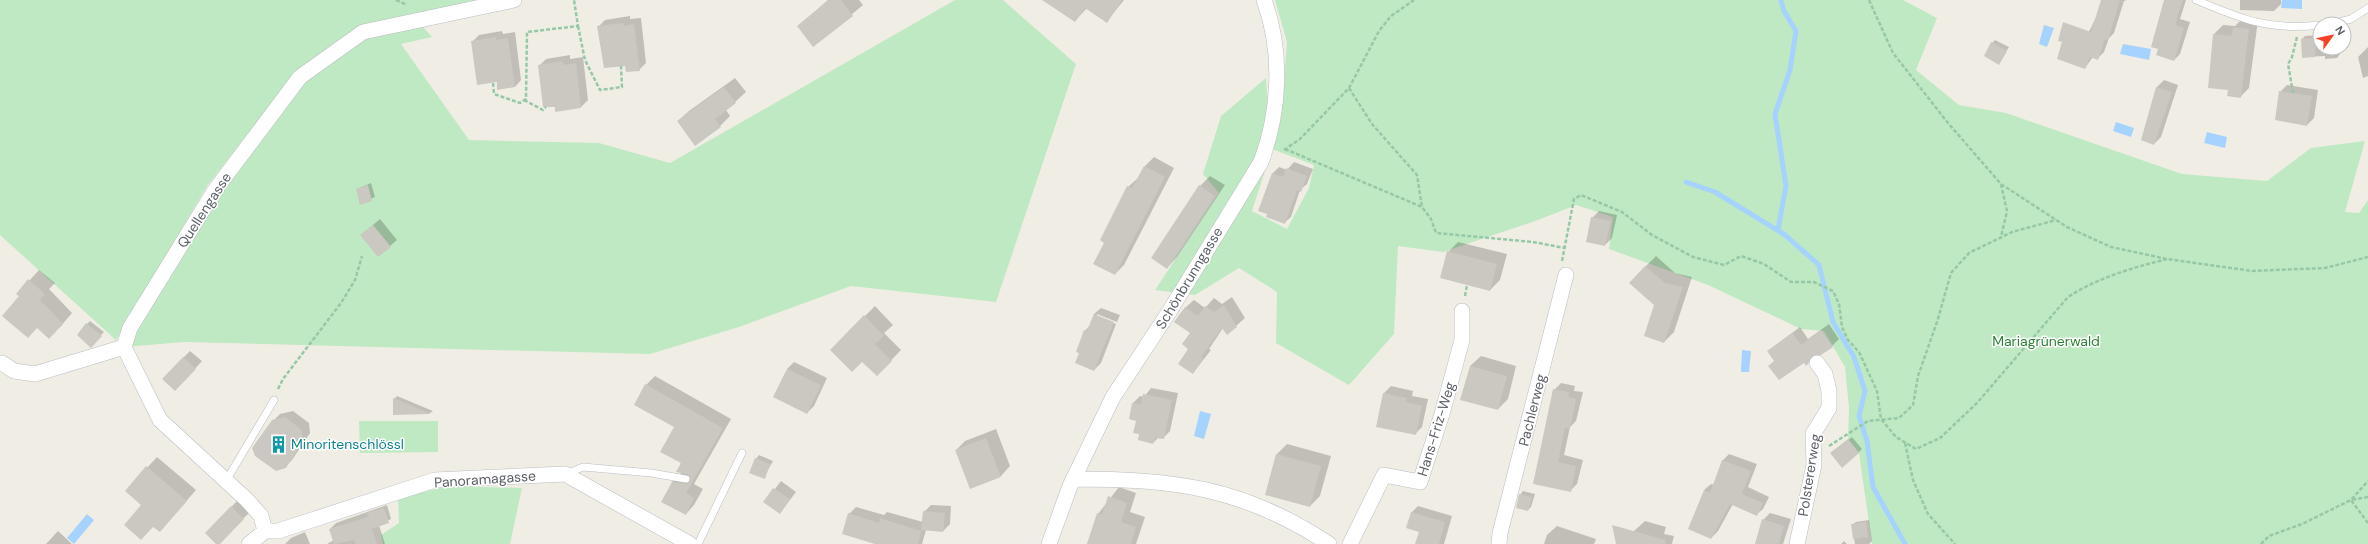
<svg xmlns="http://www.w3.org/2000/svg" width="2368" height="544" font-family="'DM Sans',sans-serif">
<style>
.green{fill:#bfe9c2}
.water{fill:#a5d2ff}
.shadow{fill:#0003}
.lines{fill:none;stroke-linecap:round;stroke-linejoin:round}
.stream{stroke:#a5d2ff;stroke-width:5}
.building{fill:#cbc8c1}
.lane-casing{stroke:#b9bcc1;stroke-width:8}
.street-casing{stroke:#b9bcc1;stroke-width:16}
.path{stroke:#96c8a8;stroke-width:2.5;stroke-dasharray:4 2;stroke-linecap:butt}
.lane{stroke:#fff;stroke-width:7}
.street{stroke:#fff;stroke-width:15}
.labels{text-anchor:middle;stroke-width:3;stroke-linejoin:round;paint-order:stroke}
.street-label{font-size:14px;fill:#5c6066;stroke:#fff}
.park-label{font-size:14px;fill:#2e8337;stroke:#fff}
.culture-label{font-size:14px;fill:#0d838f;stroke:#fff;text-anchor:start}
</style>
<rect width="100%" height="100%" fill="#f0eee4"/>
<path class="green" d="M0 0H479L415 14 295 73 207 186 116 340 0 235Z
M955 0H1003L1076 64 996 302 851 286 739 327 650 354 184 342 124 347 130 328 300 77 363 32 417 20 432 37 401 44 469 140 599 143 670 163Z
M1275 0H1903L1937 18 1916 70 1959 105 2006 113 2182 174 2267 181 2311 148 2365 141 2345 212 2359 213 2368 200V544H1872L1859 453 1848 439 1849 408 1845 367 1824 331 1801 329 1708 285 1609 249 1613 217 1576 205 1538 220 1443 252 1398 246 1394 334 1349 385 1276 343 1277 292 1239 268 1195 295 1155 290 1219 193 1203 174 1221 116 1266 78 1271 152 1252 211 1287 229 1309 188 1314 165 1272 149 1283 94 1287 42Z
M359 421H438V452L360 453Z
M448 486 522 488 510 544H383L381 535 399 523 398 498Z"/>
<path class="water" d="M2282 0H2302V9L2281 8Z
M2044 25 2054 28 2047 47 2039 44Z
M2123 44 2151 49 2149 60 2120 54Z
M2116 122 2134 128 2131 137 2113 131Z
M2207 132 2227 137 2225 148 2204 143Z
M1742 350 1751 351 1749 372H1741Z
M1200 411 1211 414 1204 439 1194 436Z
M87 514 94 520 74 544 67 538Z"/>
<path class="shadow" d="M828 0H859L863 5 814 46 798 26Z
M1054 0H1124L1107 21 1087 8 1075 21Z
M2105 0H2127L2124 1 2114 33 2109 38 2104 52 2098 58 2093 57 2085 68 2073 63Z
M2165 0H2186L2180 19 2190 22 2180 54 2174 60 2159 48Z
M2240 0H2281V4L2274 11 2240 10Z
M630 16V19L641 18 646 63 639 70 626 65 598 27 605 20Z
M2243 18 2258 20 2249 88 2240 97 2229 89 2214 34 2223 25 2235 26Z
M502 31 503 34 515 32 521 80 515 87 497 81 472 42 479 35Z
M2318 35V39L2320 38V48H2340V54L2337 58 2325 59V56L2303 57 2302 39 2305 36Z
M1995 40 2009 47 1999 63 1992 43Z
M2368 47V76L2363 78 2358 57Z
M570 55V59L583 57 588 100 581 107 555 106 539 66 546 59Z
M735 78 746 92 726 110 730 116 720 126 678 121 689 111Z
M2164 80 2178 85 2161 137 2154 144 2157 87Z
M2287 85 2318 90 2314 118 2307 125 2280 92Z
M1154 157 1174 168 1124 265 1115 274 1105 242 1128 187 1138 178 1145 166Z
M1294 162 1313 169 1307 184 1300 190 1291 217 1284 223 1272 174 1279 167 1287 170Z
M1210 176 1225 185 1177 257 1167 268 1200 186Z
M371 183 375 197 360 204 357 189Z
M1599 211 1617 215 1612 238 1605 245 1592 218Z
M380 219 397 240 390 246 361 235Z
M1458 242 1507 254 1500 280 1490 290 1448 252Z
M1656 256 1675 273 1692 277 1674 332 1664 342 1645 267Z
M39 270 55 283 49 289 72 313 60 327 17 294Z
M1232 297 1245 318 1227 334 1223 328 1209 349 1211 350 1193 373 1189 348 1191 333 1185 308 1194 300 1205 308 1214 298 1222 304Z
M875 306 893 325 884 333 901 350 877 375 862 360 831 350Z
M1101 308 1120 315 1117 322 1097 314V316L1116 324 1101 363 1094 370 1085 331 1090 325 1094 314Z
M90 321 104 332 91 346 87 324Z
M1829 324 1839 339 1832 346 1816 354 1807 363 1804 361 1775 360 1768 351 1800 327 1808 339Z
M190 351 202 361 182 383 183 358Z
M1481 356 1516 366 1508 399 1498 409 1470 366Z
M794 362 827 378 814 406 807 413 787 369Z
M655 376 731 419 694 484 703 489 694 505 686 514 672 482 682 472 675 427 646 385Z
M1561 383 1575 386 1574 391 1583 392 1576 421 1570 427 1564 455 1583 460 1577 484 1570 491 1534 483 1554 390Z
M1391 386 1413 391 1412 396 1428 399 1422 427 1415 434 1378 426 1384 393Z
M1151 388 1178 393 1170 431 1163 438 1159 437 1153 443 1141 433 1137 420 1130 419 1133 403 1140 396 1144 397Z
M397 396 433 411 430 413 394 414V399Z
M293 411 309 423 310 433 292 460 285 467 273 421 280 414Z
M996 429 1010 466 1001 476 971 487 956 450 965 441Z
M1852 437 1862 449 1858 453 1835 450Z
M1287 444 1331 456 1320 496 1310 506 1277 454Z
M1729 454 1757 464 1748 487 1769 497 1763 509 1756 515 1733 504 1718 531 1711 538 1704 490 1711 484 1714 485 1723 460Z
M759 455 773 461 764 477 756 459Z
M157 457 196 490 160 531 154 526 143 505 126 491Z
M781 481 796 492 780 513 765 502Z
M1119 487 1136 493 1130 512 1145 517 1136 544H1087L1098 514Z
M1523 491 1535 494 1531 507 1528 510 1520 495Z
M238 500 250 512 217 544 206 533Z
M387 505 391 519 379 525 385 544H327L334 540 330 529 336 523Z
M931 505 951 506 950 524 943 531 926 530 922 544H878L849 514 856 507 884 515 887 512 923 522 924 512Z
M1418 506 1452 516 1444 544H1416L1420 531 1411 513Z
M1770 513 1791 519 1783 544H1756L1763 520Z
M1869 520 1872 541 1869 544H1855L1852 525 1856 522Z
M1645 521 1666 527 1664 534 1674 536 1672 544H1631L1634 531Z
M1557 526 1596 539 1594 544H1544L1547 535Z
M58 531 72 544H46Z
M305 532 310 544H285L291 538Z
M1844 541 1847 544H1841Z"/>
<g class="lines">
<path class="stream" d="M1686 182 1715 192 1785 235 1819 265 1833 322 1854 357 1865 391 1859 416 1867 441 1873 487 1905 544
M1778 230 1786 186 1775 114 1790 70 1796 31 1784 11 1781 0"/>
</g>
<path class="building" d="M829 0H841L853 16 813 47 797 26Z
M1042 0H1122L1107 23 1085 8 1075 22Z
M2101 0H2120L2108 40 2105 39 2098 60 2090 57 2085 69 2057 59 2062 42 2058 41 2063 22 2091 32Z
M2164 0H2183L2175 25 2184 28 2174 61 2156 55 2158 49 2151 47Z
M623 23 624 26 634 24 640 71 626 72 625 66 604 68 597 26Z
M2233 27 2249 29 2241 98 2227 96 2228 90 2208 88 2213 34 2232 36Z
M496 37V40L508 38 515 87 497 90V82L477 85 471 41Z
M2315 38V57L2302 58 2301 39Z
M1991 42 2007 51 1999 65 1984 56Z
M563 61 564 65 576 63 581 108 555 112V107H543L538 65Z
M724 87 736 103 715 119 721 127 695 146 677 121Z
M2156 87 2172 92 2154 145 2141 140Z
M2279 91 2312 96 2307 126 2275 120Z
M1144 166 1165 177 1115 275 1093 264 1104 243 1100 240 1127 186 1132 188Z
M1286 168 1307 176 1301 192 1297 190 1285 224 1266 217 1267 214 1258 211 1272 173 1283 177Z
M368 185 372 201 360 205 356 189Z
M1199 185 1215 196 1167 269 1151 258Z
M1591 217 1611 221 1605 246 1586 242Z
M373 225 391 247 378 257 360 235Z
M1447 251 1497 264 1490 291 1440 278Z
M1645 266 1665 283 1683 287 1664 343 1644 336 1654 305 1629 283Z
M28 279 45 294 40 300 63 324 49 339 37 328 28 338 2 316 19 296 16 294Z
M1224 305 1237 327 1227 335 1222 328 1201 357 1203 359 1193 374 1178 364 1188 349 1182 344 1190 333 1174 322 1185 307 1198 316 1205 306 1214 312Z
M1094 314 1114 322 1094 371 1075 363 1079 353 1076 352 1084 330 1087 331Z
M864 315 884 336 875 344 892 361 877 376 862 362 852 372 830 350Z
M86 323 102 336 91 348 77 335Z
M1821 330 1833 347 1821 355 1812 356 1808 364 1806 366 1804 363 1779 380 1768 366 1774 361 1767 351 1792 333 1801 345Z
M183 357 196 369 175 391 162 379Z
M1470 366 1507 376 1498 410 1460 400Z
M787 369 821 385 807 414 773 397Z
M645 384 723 428 686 493 694 498 686 515 661 502 672 482 687 484 691 478 687 474 676 472 681 463 660 452 674 427 634 405Z
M1553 389 1569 392 1568 397 1576 399 1570 429 1565 428 1558 462 1576 466 1571 492 1533 484Z
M1383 393 1407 398 1406 402 1422 406 1416 435 1376 427Z
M1143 394 1172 400 1164 439 1155 438 1153 444 1138 440 1139 434 1133 433 1136 421 1129 419 1132 403 1141 404Z
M393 398 431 414 393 415Z
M285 417 302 430 303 441 286 468 276 471 255 456 252 448 272 420Z
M986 438 1001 477 970 489 955 450Z
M1848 439 1859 453 1842 468 1830 453Z
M1276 454 1321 466 1310 507 1265 495Z
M755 458 770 464 765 479 749 473Z
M1722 460 1751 471 1742 494 1763 503 1757 516 1730 504 1711 539 1688 529 1704 490 1710 493Z
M146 466 187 501 160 532 153 527 141 540 124 525 141 505 125 491Z
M773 488 790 499 780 514 763 502Z
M1519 494 1532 497 1528 511 1516 508Z
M1108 496 1127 503 1121 522 1136 527 1131 544H1087L1097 513 1102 515Z
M231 506 244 519 220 544H216L205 533Z
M384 508 389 523 372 529 367 513Z
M923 511 945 513 943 532 921 530Z
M1411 512 1445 522 1439 544H1415L1419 532 1406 528Z
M848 513 879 523 880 518 921 531 918 544H875L842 534Z
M368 517 377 544H356L354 540 334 544 329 529Z
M1762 519 1784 526 1779 544H1755Z
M1866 522 1868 537 1853 539 1851 524Z
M1612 525 1666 540 1665 544H1616Z"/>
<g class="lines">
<defs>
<path id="lane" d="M2196 0C2241 19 2269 31 2320 25
M2331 24 2351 19 2368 8
M566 474 583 467 651 473 686 479
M226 481 274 400
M698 544 742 453"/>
<path id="street" d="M2 363 14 371 35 374 124 347
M1073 479C1174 479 1243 487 1329 544
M265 531 261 516 248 501 160 420 124 347 130 328 215 190 300 77 363 32 514 0
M249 544 265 531H278L435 480 565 474 690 544
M1049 544 1070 486 1113 397 1169 312 1261 162C1280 111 1283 52 1264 0
M1350 544 1384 475 1420 482 1442 414 1462 340V311
M1499 544 1500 533 1566 275
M1797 544 1814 465 1813 434 1829 408V391L1825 374 1817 363"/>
</defs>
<use href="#lane" class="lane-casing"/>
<use href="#street" class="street-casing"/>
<path class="path" d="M396 0 407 5
M1869 0 1893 53 1948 123 2001 184 2067 227 2111 247 2167 259 2252 271 2325 268 2368 257
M578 26 585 60 600 90 622 87 621 66
M493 83 494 94 520 103 526 99 527 32 578 26 574 0
M1349 88 1372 124 1417 175 1422 207
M2293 93 2288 64 2292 57 2297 37
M524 100 543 110 546 107
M1285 149 1422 207 1431 219 1436 233 1533 242 1565 248
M1284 150 1300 139 1349 88 1379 31 1391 16 1414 0
M2001 184 2007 211 2001 237
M1562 261 1574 199 1581 195 1622 212 1652 235 1693 257 1724 265 1741 256 1764 264 1791 282H1814L1833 291 1839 304 1842 327 1848 340 1859 352 1877 391 1881 419 1896 437 1916 449 1940 438 1977 403 2068 297C2099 277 2132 268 2167 259
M1465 296 1467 285
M278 389 283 379 341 303 355 280 362 256
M1905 443 1913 480 1928 514 1955 544
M1829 446 1868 421 1899 418 1913 405 1918 376 1937 322 1951 273 1969 253 2012 232 2056 220
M2368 497 2351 500 2368 523
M2261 544 2269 536 2302 524 2351 500 2368 481"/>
<use href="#lane" class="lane"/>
<use href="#street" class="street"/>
</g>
<defs>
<symbol id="building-bare" viewBox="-9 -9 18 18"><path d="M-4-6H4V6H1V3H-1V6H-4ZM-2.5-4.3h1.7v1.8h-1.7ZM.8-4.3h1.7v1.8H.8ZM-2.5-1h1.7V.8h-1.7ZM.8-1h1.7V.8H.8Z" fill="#0f9aa8" stroke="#fff" stroke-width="2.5" paint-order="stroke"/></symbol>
</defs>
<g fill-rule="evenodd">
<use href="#building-bare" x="266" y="432" width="25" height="25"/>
</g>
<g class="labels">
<g class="street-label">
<text transform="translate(204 210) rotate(-57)" y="5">Quellengasse</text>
<text transform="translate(1189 278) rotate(-59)" y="5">Schönbrunngasse</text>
<text transform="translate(1532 410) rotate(-76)" y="5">Pachlerweg</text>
<text transform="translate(1436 429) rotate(-73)" y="5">Hans-Friz-Weg</text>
<text transform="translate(1809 475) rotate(-81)" y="5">Polstererweg</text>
<text transform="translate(485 479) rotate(-4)" y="5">Panoramagasse</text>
</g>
<g class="park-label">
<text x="2046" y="346">Mariagrünerwald</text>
</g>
<g class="culture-label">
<text x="291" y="449">Minoritenschlössl</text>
</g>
</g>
<g transform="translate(2332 36) rotate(57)"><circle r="19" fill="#ffffff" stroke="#bebfc2"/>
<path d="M0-3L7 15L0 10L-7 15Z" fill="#f64124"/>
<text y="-6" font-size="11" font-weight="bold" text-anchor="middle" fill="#5c6066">N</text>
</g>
</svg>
